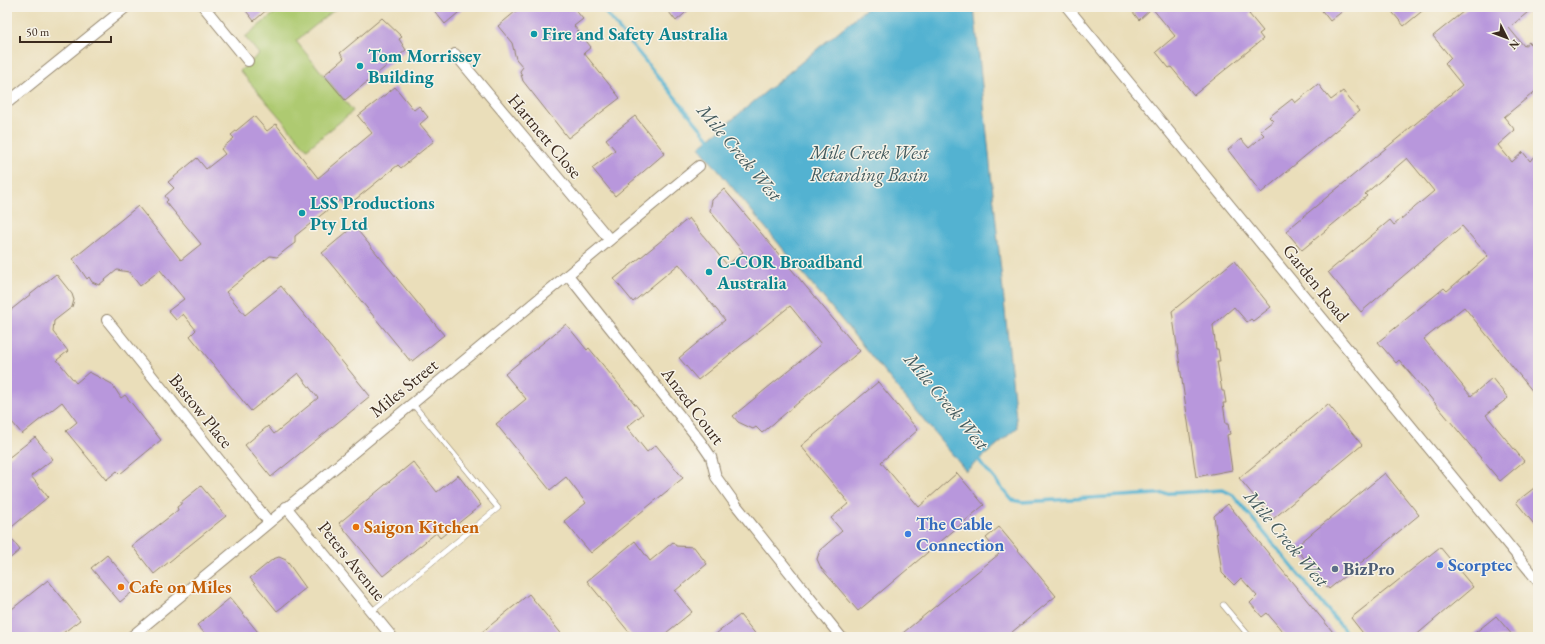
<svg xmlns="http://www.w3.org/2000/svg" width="1545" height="644" font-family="'EB Garamond',serif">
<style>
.green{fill:#aeca71;stroke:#747a48}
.water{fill:#52b2d1;stroke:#466e78}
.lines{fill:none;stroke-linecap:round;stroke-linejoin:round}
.stream{stroke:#52b2d1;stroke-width:3.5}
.building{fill:#b897dc}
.service-casing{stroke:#92846c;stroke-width:6}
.minor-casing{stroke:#92846c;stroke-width:12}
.service{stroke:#fff;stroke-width:5}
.minor{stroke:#fff;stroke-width:10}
.culture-dot{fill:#0f9aa8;stroke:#f7f3e8;stroke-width:1.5}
.food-dot{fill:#e8710a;stroke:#f7f3e8;stroke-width:1.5}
.shop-dot{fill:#3f7fe0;stroke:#f7f3e8;stroke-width:1.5}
.service-dot{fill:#5c6f8a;stroke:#f7f3e8;stroke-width:1.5}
.labels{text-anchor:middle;stroke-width:3;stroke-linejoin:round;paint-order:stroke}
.culture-label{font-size:18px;font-weight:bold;fill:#0d838f;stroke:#f7f3e8;text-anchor:start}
.street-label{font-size:18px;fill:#3b2a1e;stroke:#f7f3e8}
.shop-label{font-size:18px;font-weight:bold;fill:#366cbe;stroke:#f7f3e8;text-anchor:start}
.food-label{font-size:18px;font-weight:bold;fill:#c56008;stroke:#f7f3e8;text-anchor:start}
.service-label{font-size:18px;font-weight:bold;fill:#4e5e75;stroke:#f7f3e8;text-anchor:start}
.water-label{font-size:19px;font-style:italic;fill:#435a5d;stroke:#f7f3e8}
</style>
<rect width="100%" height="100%" fill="#f7f3e8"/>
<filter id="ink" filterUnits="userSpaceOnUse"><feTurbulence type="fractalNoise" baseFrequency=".025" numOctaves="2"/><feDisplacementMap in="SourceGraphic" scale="8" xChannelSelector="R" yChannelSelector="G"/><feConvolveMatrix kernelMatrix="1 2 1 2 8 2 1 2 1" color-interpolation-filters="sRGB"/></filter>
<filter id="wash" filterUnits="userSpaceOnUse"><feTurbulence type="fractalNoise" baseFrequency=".012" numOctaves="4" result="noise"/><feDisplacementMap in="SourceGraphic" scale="16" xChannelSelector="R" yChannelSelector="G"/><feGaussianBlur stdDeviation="0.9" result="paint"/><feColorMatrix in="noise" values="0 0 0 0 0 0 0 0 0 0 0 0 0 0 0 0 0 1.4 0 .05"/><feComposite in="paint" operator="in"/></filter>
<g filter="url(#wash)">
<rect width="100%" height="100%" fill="#eadeba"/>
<path class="green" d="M282 7H338L296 41 353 111 307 149 240 71 259 54 245 37Z"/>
<path class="water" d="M868 7H974L1017 428 966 471 699 147Z"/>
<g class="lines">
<path class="stream" d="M601 7 711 141
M976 457 1012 500 1022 502 1223 490 1233 495 1350 637"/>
</g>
<g id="blocks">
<path class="building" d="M243 7H270L254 21Z
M431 7H465L445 24Z
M521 7H573L583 19 574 26 591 47 584 53 620 98 568 138 523 81 520 71 523 67 516 59 512 43 498 26Z
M665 7H692L676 21Z
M1129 7H1258L1249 14 1263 31 1259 34 1263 39 1194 95 1171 67 1169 68 1156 52 1175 36 1152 8 1139 20Z
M1319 7H1348L1330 21Z
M1388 7H1427L1404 26Z
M1469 7H1523L1528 12 1509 28 1524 46 1529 42 1538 52V89L1504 117 1515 130 1498 145 1512 162 1523 152 1530 161 1538 154V398L1464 307 1424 339 1471 396 1492 378 1508 398 1486 415 1524 461 1500 481 1399 360 1396 363 1378 342 1444 288 1447 291 1488 256 1462 226 1361 312 1328 272 1390 220 1394 225 1434 191 1407 158 1365 194 1367 196 1302 250 1286 231 1462 85 1445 64 1451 58 1433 36Z
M382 18 402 37 399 39 406 50 345 100 324 75 344 58 340 53Z
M1318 84 1331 100 1343 91 1359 111 1261 193 1228 150 1241 139 1249 148 1264 135 1260 131 1273 121 1269 117 1292 99 1295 103Z
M395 87 414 110 419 106 428 117 420 124 434 141 401 168 398 165 346 207 340 200 295 236V243L288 248 277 257 270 256 226 292 245 315 281 286 370 396 271 477 245 445 268 426 274 434 318 398 298 373 251 411 190 336 196 330 183 314 176 320 168 311 184 299 160 270 140 286 129 272 117 270 99 285 92 282 89 277 87 279 73 259 138 206 181 260 201 244 166 202 168 200 165 196 174 188 168 182 197 158 206 169 225 154 221 149 234 138 231 135 254 116 267 131 276 124 318 178 372 133 358 116Z
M635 116 665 153 615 196 592 168 615 150 606 139Z
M724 189 860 351 762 433 756 427 753 429 738 422 733 416 821 344 790 306 698 380 679 358 725 320 679 264 633 302 614 279 689 218 727 265 743 252 710 211 712 200Z
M354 226 444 335 411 362 322 253Z
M1234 261 1271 307 1253 321 1251 319 1247 322 1234 307 1213 325 1216 349H1218L1220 361H1217L1222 391H1224L1226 403H1223L1226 424H1228L1230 434 1227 435 1232 470 1196 477 1172 311Z
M56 274 72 294 74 300 72 307 54 321 53 332 68 351 57 360 76 383 89 372 112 384 121 398 125 395 161 440 120 474 117 471 106 480 66 431 77 422 62 402 22 434 7 416V313Z
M566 324 587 350 589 348 643 414 627 427 647 452 656 445 683 478 591 553 564 521 586 503 566 477 550 490 496 424 526 399 505 374Z
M878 382 918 430 881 462 919 507 957 473 984 505 858 611 821 568 817 559 820 550 842 531 831 518 849 503 801 446Z
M1328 404 1362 445 1273 519 1239 478Z
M35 437 53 459 31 476 48 497 7 531V459Z
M413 462 437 492 458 475 481 505 440 538 436 533 383 576 339 523Z
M1385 473 1419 515 1329 589 1295 547Z
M1538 485V529L1516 502Z
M201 486 226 516 154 574 132 546 178 510 177 507 181 504V502Z
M1228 504 1337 637H1287L1267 613 1262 617 1250 603 1257 596 1241 578 1234 585 1222 573 1214 516Z
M999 527 1056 596 1006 637H898L999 554 986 538Z
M7 533 20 550 7 561Z
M635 541 650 561 673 542 676 546 694 547 707 564 675 591 692 612 661 637H633L587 581Z
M1440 547 1473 587 1414 637H1366L1351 618Z
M107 555 136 589 120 602 91 568Z
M279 557 286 560 306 588 277 611 250 578 273 559Z
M48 580 80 620 58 637H7V613Z
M529 594 564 637H476Z
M230 598 262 637H208L197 625Z
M740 615 758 637H712Z
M1496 616 1514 637H1470Z"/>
</g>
</g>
<g filter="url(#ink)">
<use href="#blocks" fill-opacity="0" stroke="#92846c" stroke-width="1"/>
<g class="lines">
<defs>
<path id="service" d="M1223 605 1250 637
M371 612 498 508 412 403"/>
<path id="minor" d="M204 7 248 61
M1067 7 1538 581
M455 54 610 240
M7 103 126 7
M568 275 700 441 711 457 716 477 736 505 841 637
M107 320 269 522
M286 507 392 637
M131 637 699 166"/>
</defs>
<use href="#service" class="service-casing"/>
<use href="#minor" class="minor-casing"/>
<use href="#service" class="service"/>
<use href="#minor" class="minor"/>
</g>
</g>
<g class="culture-dot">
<circle cx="534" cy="34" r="4"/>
<circle cx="360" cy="66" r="4"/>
<circle cx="302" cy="213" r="4"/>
<circle cx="709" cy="272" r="4"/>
</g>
<g class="food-dot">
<circle cx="356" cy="527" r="4"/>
<circle cx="121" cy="587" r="4"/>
</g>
<g class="shop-dot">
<circle cx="908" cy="534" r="4"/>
<circle cx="1440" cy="565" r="4"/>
</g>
<circle class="service-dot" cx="1335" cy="569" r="4"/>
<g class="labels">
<g class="culture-label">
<text x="542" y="40">Fire and Safety Australia</text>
<text x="368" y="62">Tom Morrissey<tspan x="368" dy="21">Building</tspan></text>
<text x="310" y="209">LSS Productions<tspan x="310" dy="21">Pty Ltd</tspan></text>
<text x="717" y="268">C-COR Broadband<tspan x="717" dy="21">Australia</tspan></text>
</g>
<g class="street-label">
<text transform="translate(545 136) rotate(50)" y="6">Hartnett Close</text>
<text transform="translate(1316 283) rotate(51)" y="6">Garden Road</text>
<text transform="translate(404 388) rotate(-39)" y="6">Miles Street</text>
<text transform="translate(693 406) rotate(53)" y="6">Anzed Court</text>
<text transform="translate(201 411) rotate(51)" y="6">Bastow Place</text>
<text transform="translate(352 561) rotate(51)" y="6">Peters Avenue</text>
</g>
<g class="shop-label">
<text x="916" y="530">The Cable<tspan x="916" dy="21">Connection</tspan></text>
<text x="1448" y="571">Scorptec</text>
</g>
<g class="food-label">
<text x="364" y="533">Saigon Kitchen</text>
<text x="129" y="593">Cafe on Miles</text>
</g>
<g class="service-label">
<text x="1343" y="575">BizPro</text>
</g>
<g class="water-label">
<text transform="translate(740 152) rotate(50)" y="7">Mile Creek West</text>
<text x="869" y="159">Mile Creek West<tspan x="869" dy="22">Retarding Basin</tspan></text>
<text transform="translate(947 401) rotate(50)" y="7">Mile Creek West</text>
<text transform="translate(1287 538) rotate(50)" y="7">Mile Creek West</text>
</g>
</g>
<rect width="1545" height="644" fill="none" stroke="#f7f3e8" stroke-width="24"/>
<g transform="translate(1507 38) rotate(132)" stroke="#f7f3e8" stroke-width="3" paint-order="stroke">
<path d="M0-3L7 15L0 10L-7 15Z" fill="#3b2a1e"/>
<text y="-6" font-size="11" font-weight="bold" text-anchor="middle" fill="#3b2a1e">N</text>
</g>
<path d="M20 36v6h91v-6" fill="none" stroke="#3b2a1e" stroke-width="2"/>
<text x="26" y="36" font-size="12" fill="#3b2a1e" stroke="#f7f3e8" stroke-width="3" paint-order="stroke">50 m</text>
</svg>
